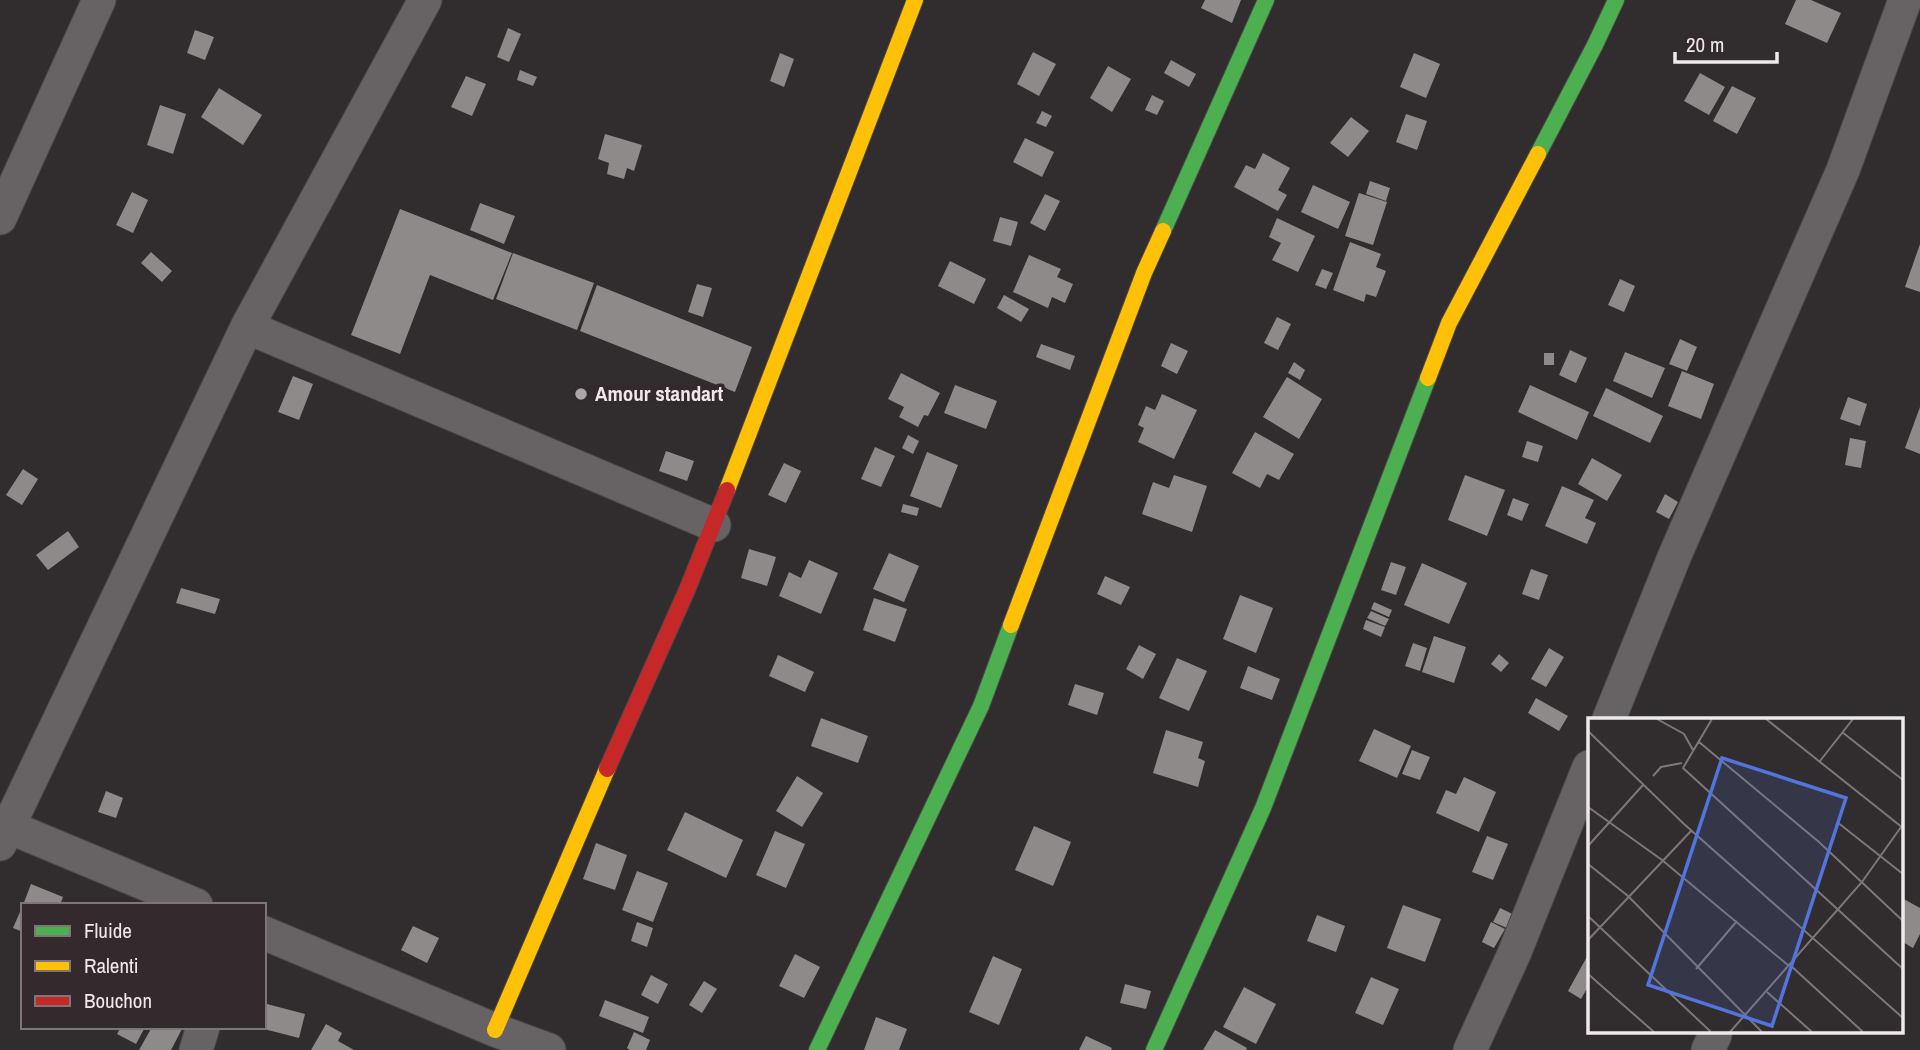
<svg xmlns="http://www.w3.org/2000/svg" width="1920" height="1050" font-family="'Archivo Narrow',sans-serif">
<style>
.building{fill:#8e8a8a}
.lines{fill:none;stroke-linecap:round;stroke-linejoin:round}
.street-casing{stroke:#4c4749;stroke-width:35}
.fast-casing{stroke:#4c4749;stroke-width:18}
.slow-casing{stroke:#4c4749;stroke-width:18}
.jam-casing{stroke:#4c4749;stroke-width:18}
.street{stroke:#676264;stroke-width:33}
.fast{stroke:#4caf50;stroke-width:16}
.slow{stroke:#ffc107;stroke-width:16}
.jam{stroke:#c62828;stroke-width:16}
.poi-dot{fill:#ada6a9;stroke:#34292d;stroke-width:2.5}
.labels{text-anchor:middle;stroke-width:7;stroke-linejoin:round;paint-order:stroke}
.poi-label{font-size:21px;font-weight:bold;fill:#f0e8eb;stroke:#34292d;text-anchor:start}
.inset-road{fill:none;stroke:#7d777a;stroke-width:2}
.view{fill:#5274dd;fill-opacity:0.15;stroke:#5274dd;stroke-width:3.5}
.inset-edge{fill:none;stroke:#f0e8eb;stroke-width:3.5}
</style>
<rect width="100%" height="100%" fill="#312c2e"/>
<path class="building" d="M1205 0H1241L1232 23 1201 8Z
M1796 0H1811L1841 13 1827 43 1785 24Z
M508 28 521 34 509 62 497 57Z
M195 30 214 37 205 60 187 53Z
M1033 52 1056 64 1039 96 1017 84Z
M780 53 794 59 784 87 770 81Z
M1414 53 1440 64 1426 98 1400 87Z
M1171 60 1196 74 1189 87 1164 73Z
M1108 66 1131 79 1112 112 1090 98Z
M520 70 537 77 533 86 517 80Z
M1700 73 1725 87 1709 115 1684 101Z
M466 76 486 84 472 116 451 107Z
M1732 86 1756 98 1737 134 1713 121Z
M219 88 262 115 243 145 201 117Z
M1152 95 1164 101 1157 115 1145 110Z
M160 105 186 114 173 154 147 145Z
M1042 111 1052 116 1046 127 1036 123Z
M1406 114 1427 121 1417 150 1396 142Z
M1351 117 1369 131 1348 157 1330 143Z
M605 134 642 145 634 171 627 168 624 179 607 174 609 163 598 159Z
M1025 138 1054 152 1042 177 1013 162Z
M1263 153 1290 168 1278 190 1287 195 1278 211 1234 187 1246 165 1255 169Z
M1370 181 1390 188 1386 201 1366 194Z
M1313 185 1350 202 1338 229 1301 212Z
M132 192 148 200 133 233 116 225Z
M1359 193 1387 202 1373 245 1345 236Z
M1045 194 1060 201 1045 231 1030 223Z
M480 203 515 216 504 244 470 230Z
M400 209 512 253 493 300 430 275 400 354 351 335Z
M1000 217 1018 222 1011 246 993 241Z
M1277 218 1315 236 1298 272 1272 260 1281 243 1269 237Z
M1350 242 1381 254 1376 267 1386 271 1376 297 1366 294 1364 302 1333 290Z
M1920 244V292L1905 287Z
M151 252 172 271 162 282 141 263Z
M513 253 594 283 577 330 496 299Z
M1029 255 1061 269 1057 277 1073 284 1065 303 1052 297 1048 308 1013 292Z
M950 261 986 279 974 304 938 286Z
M1322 269 1333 273 1326 289 1315 285Z
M1620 279 1635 286 1624 312 1608 305Z
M697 284 712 288 703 317 688 312Z
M597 285 752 347 735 392 580 331Z
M1004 295 1029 309 1021 322 997 308Z
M1277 317 1291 324 1278 350 1264 343Z
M1680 339 1697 347 1687 371 1669 364Z
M1171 343 1188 351 1177 374 1161 366Z
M1041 344 1075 356 1070 370 1036 357Z
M1570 350 1587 358 1576 383 1559 375Z
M1625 352 1665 368 1652 398 1613 381Z
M1544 353H1554V365H1544Z
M1294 362 1305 370 1300 380 1288 373Z
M1682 371 1714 384 1701 419 1668 406Z
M901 373 940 393 928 416 924 415 918 427 899 417 904 407 888 399Z
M293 376 313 384 299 420 278 412Z
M1287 377 1322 399 1299 439 1263 417Z
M955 385 997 401 986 429 944 413Z
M1530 385 1589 412 1577 440 1518 412Z
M1606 388 1663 416 1650 443 1593 416Z
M1162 394 1197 410 1174 459 1138 442 1144 428 1138 425 1146 406 1155 410Z
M1848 397 1867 404 1860 426 1840 419Z
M1920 407V454L1905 448Z
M1255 432 1294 454 1279 480 1267 474 1260 488 1232 473Z
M908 435 919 441 913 454 902 448Z
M1850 438 1866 441 1861 468 1845 465Z
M1527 441 1543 446 1538 462 1522 457Z
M875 447 895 456 881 487 861 479Z
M666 451 694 461 687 481 659 471Z
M927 452 958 465 941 508 910 496Z
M1592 458 1622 475 1607 501 1578 484Z
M784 463 801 471 786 503 768 495Z
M23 469 38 479 22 505 6 495Z
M1174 475 1207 486 1192 532 1142 514 1153 482 1169 488Z
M1465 475 1505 490 1487 536 1448 520Z
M1562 486 1594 500 1585 518 1596 523 1587 544 1545 526Z
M1665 494 1678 502 1669 519 1656 512Z
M1513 498 1529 504 1522 521 1507 515Z
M903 504 919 508 917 516 901 512Z
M68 531 79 547 48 570 36 555Z
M749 549 776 557 767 586 741 578Z
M889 553 919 566 904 602 873 589Z
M809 560 838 573 821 614 779 596 789 572 801 578Z
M1391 562 1406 567 1396 595 1381 590Z
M1422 563 1467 583 1449 624 1404 605Z
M1531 569 1548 575 1539 600 1522 594Z
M1105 576 1130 587 1121 605 1097 594Z
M181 588 220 599 215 614 176 603Z
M1240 595 1273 608 1256 653 1223 639Z
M874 598 907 609 895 642 863 630Z
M1374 602 1392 610 1389 617 1371 609Z
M1371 611 1389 619 1385 626 1367 618Z
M1366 620 1385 627 1381 637 1363 629Z
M1434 636 1466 647 1454 683 1422 672Z
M1413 643 1427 648 1420 671 1405 666Z
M1139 645 1156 654 1143 679 1126 669Z
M1549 648 1564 657 1546 687 1531 679Z
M1499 654 1509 663 1501 672 1491 664Z
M778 655 814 672 805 692 769 676Z
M1177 658 1207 671 1189 711 1159 698Z
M1248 666 1280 679 1272 700 1240 688Z
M1075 684 1104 693 1097 715 1068 705Z
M1536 698 1568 716 1559 731 1528 713Z
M821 718 868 736 858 763 811 746Z
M1374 729 1411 746 1397 778 1359 761Z
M1166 730 1203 742 1198 758 1205 761 1198 787 1153 773Z
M1412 750 1430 757 1420 780 1402 774Z
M797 776 823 793 802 827 776 811Z
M1464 777 1496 792 1479 832 1436 813 1446 790 1456 794Z
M106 791 123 798 116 818 98 812Z
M685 812 743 840 726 878 667 850Z
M1034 826 1071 842 1053 886 1015 870Z
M775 831 805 844 786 888 756 875Z
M1487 836 1508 844 1493 880 1472 872Z
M596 843 627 855 615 890 583 879Z
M637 871 668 883 653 922 622 910Z
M31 884 63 897 60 905H23Z
M1902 898 1920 908V934L1913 948 1901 941Z
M23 905V932L13 928Z
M1403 905 1441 919 1425 962 1387 948Z
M1500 908 1523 919 1516 932 1493 922Z
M1317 915 1345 926 1336 952 1307 941Z
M637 922 653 928 647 947 631 941Z
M1491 922 1505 929 1494 948 1482 942Z
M413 926 439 938 427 963 401 950Z
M1589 953V985L1581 999 1568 991Z
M795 954 820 967 804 998 779 986Z
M993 956 1022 969 999 1025 969 1012Z
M651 975 668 984 658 1004 641 995Z
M1371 977 1399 989 1383 1025 1355 1013Z
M704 981 717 989 702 1013 689 1005Z
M1125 984 1151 991 1146 1009 1120 1003Z
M1244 987 1276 1004 1256 1044 1223 1027Z
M605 1000 649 1017 643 1033 599 1016Z
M267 1004 305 1014 299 1038 264 1029V1013Z
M876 1017 907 1029 899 1050H864Z
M326 1024 342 1033 338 1041 354 1050H311Z
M121 1027H140L144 1029 136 1044 117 1034Z
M152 1027H183L171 1050H139Z
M1215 1030 1247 1048 1246 1050H1203Z
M634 1032 650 1040 646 1050H630L627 1048Z
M1086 1036 1112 1048 1111 1050H1079Z"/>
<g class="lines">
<defs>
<path id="street" d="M0 218 99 0
M247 327 714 525
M1609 719 1675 555 1843 170 1905 0
M0 822 9 827 196 905
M0 844 247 327 425 0
M264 933 495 1030 549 1050
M196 1050 203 1027
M1470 1050 1514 954 1589 767
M1708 1050 1715 1035"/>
<path id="fast" d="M1538 154 1595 45 1616 0
M1163 231 1266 0
M817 1050 981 706 1011 625
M1154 1050 1263 808 1428 378"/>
<path id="slow" d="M1428 378 1449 323 1538 154
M727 490 915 0
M1011 625 1144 273 1163 231
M495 1030 607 769"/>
<path id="jam" d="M607 769 687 590 727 490"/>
</defs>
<use href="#street" class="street-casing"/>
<use href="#fast" class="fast-casing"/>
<use href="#slow" class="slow-casing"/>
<use href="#jam" class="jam-casing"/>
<use href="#street" class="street"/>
<use href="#fast" class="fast"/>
<use href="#slow" class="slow"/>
<use href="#jam" class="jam"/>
</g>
<circle class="poi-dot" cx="581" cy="394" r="7"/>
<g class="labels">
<g class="poi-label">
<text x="595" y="401">Amour standart</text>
</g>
</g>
<g transform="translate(1588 718)">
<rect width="315" height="315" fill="#312c2e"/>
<path class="inset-road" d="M69 1 96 16 105 32M124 1 95 50 315 251M178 1 315 110M0 13 96 106 315 300M254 14 315 62M111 24 231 124 315 203M232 43 265 1M65 58 73 49 94 45M0 89 74 142 201 248M249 104 315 156M0 128 55 67M0 146 40 178 174 314M0 198 123 314M0 222 103 113M202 247 275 314M108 251 149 203M0 256 66 314M179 274 224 314M142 314 274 164 313 109"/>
<path class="view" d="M134 40 258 80 184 308 60 267Z"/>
<rect width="315" height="315" class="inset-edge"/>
</g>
<rect x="21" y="903" width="245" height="126" fill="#34292d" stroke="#7f7579" stroke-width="2"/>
<rect x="35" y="926" width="35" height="10" fill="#4caf50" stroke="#7f7579" stroke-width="2"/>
<text x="84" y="938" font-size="21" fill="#f0e8eb">Fluide</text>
<rect x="35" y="961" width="35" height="10" fill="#ffc107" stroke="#7f7579" stroke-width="2"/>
<text x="84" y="973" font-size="21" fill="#f0e8eb">Ralenti</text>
<rect x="35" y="996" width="35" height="10" fill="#c62828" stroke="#7f7579" stroke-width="2"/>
<text x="84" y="1008" font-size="21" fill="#f0e8eb">Bouchon</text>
<path d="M1675 52v10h102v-10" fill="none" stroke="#f0e8eb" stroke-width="3.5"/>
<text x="1686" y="52" font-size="21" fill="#f0e8eb" stroke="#34292d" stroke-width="5" paint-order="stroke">20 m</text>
</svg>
